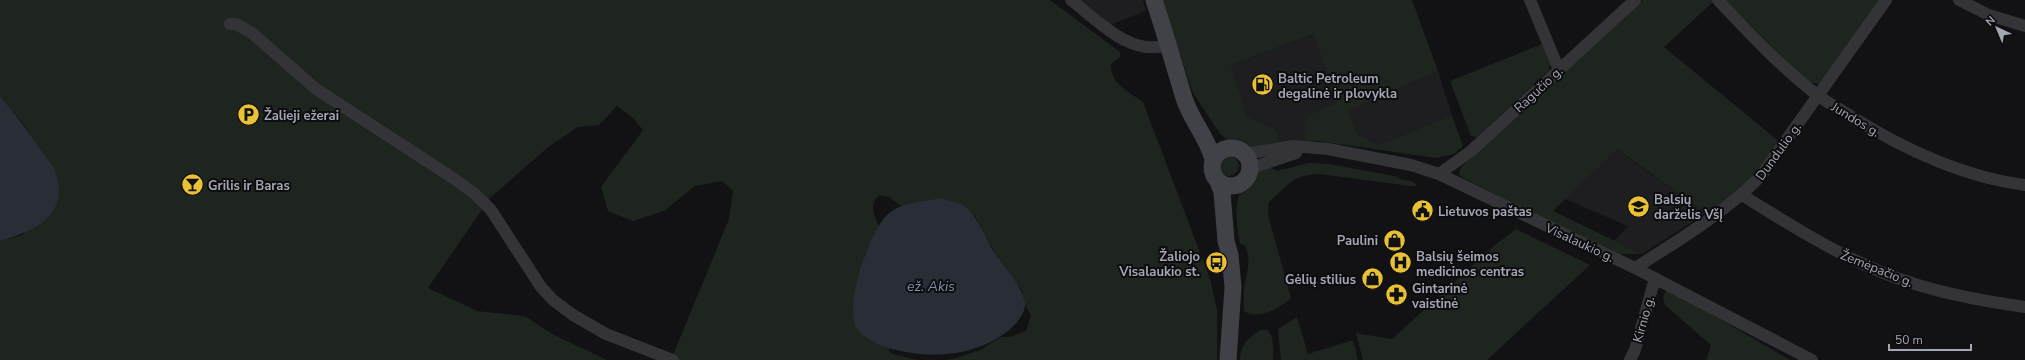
<svg xmlns="http://www.w3.org/2000/svg" width="2025" height="360" font-family="'Nunito Sans',sans-serif">
<style>
.built{fill:#1e1e20}
.green{fill:#1e251f}
.water{fill:#292e36}
.lines{fill:none;stroke-linecap:round;stroke-linejoin:round}
.minor{stroke:#333338;stroke-width:12}
.secondary{stroke:#414248;stroke-width:17}
.labels{text-anchor:middle;stroke-width:4;stroke-linejoin:round;paint-order:stroke}
.poi-label{font-size:13px;font-weight:bold;fill:#a3a6b3;stroke:#0d0c0e;text-anchor:start}
.street-label{font-size:13px;fill:#a3a6b3;stroke:#0d0c0e}
.water-label{font-size:14px;font-style:italic;fill:#7c90ad;stroke:#0d0c0e}
</style>
<rect width="100%" height="100%" fill="#121113"/>
<path class="built" d="M1077 0H1143L1146 11 1110 25Z
M1315 34 1337 102 1306 116V142L1280 145 1277 130 1247 116 1231 65Z
M1438 71 1452 115 1378 145 1358 134 1348 111Z
M1616 149 1706 213 1642 254 1614 241 1628 226 1565 199Z"/>
<path class="green" d="M0 0H1050L1120 52V57L1111 64C1110 84 1130 92 1143 102L1210 279 1217 309V360H943L953 359 980 350 1001 337H1010L1026 331 1031 315 1025 305 1022 290 999 260 975 216 939 198 902 207 889 197 880 195C868 205 874 213 879 226L864 256 890 353 917 360H671L729 219 733 191 722 181 695 186 664 211 633 221 608 211 601 187 643 130 633 118 617 106 599 125 578 127 547 148 490 198 428 288 477 311 525 316 552 334 607 360H0V241L23 235 59 192 57 175 25 126 0 96Z
M1161 0H1412L1438 71 1348 111 1358 134 1378 145 1452 115 1463 146 1454 154 1436 158 1318 141 1306 142V116L1337 102 1314 34 1231 65 1247 116 1277 130 1280 145 1252 150 1237 141 1228 140 1220 134 1193 93Z
M1643 0H1712L1713 2 1664 47 1781 143C1757 172 1740 194 1706 213L1617 149 1553 211 1642 254H1620L1553 223 1465 179 1460 176 1459 171 1464 164Z
M1726 0H1883L1824 81 1818 84 1806 81Z
M1542 44 1550 64 1549 70 1477 137 1471 136 1450 81Z
M1219 166a10 10 0 1 1 20 0a10 10 0 1 1-20 0Z
M1309 163 1329 164 1399 177V179L1414 182 1417 186H1410L1320 174C1292 175 1289 185 1269 202L1268 215 1291 298C1280 308 1259 321 1244 311 1244 302 1243 292 1245 283 1248 267 1251 261 1245 245L1240 244C1234 209 1232 186 1266 165L1277 171Z
M1516 229 1590 265 1487 360H1363L1356 333 1392 339 1495 245Z
M1667 288 1790 360H1706L1711 345 1665 305 1663 298Z
M1297 317 1308 354 1353 340 1358 360H1281L1278 329Z
M1260 330H1267C1275 337 1273 350 1273 360H1240C1241 343 1247 340 1260 330Z"/>
<path class="water" d="M0 96C15 114 28 131 41 150 46 158 55 167 57 176 68 217 32 232 0 241Z
M939 198C946 200 955 202 962 205 976 212 986 238 994 252 1004 268 1022 284 1025 303 1026 313 1016 324 1009 330 972 360 919 360 877 344 871 340 862 336 858 330 842 308 869 233 887 215 899 203 923 202 939 198Z"/>
<g class="lines">
<path class="minor" d="M1071 0C1099 21 1130 57 1168 45
M1530 0 1559 70
M1718 0C1749 33 1780 66 1816 94 1826 102 1838 108 1849 115 1903 149 1962 177 2025 185
M1959 0 1989 15 2025 26
M230 24H236L252 33 316 89 453 178 475 194 491 210 541 287 553 300 573 315 606 334 673 360
M1245 154 1293 146 1328 149 1411 165 1439 174 1635 268 1812 360
M1248 173 1257 166 1296 153
M1439 174 1471 151 1635 0
M1742 195C1781 219 1820 244 1861 263 1912 288 1969 299 2025 307
M1635 268C1678 241 1724 213 1760 177L1886 0
M1630 360 1635 350 1655 278"/>
<path class="secondary" d="M1154 0C1165 33 1174 65 1184 98 1191 120 1207 137 1213 159
M1212 167a19 19 0 1 1 38 0a19 19 0 1 1-38 0Z
M1218 181 1222 192 1226 241 1230 255 1233 287 1228 360"/>
</g>
<defs>
<symbol id="fuel-disc" viewBox="-11 -11 22 22"><circle r="9.5" fill="#e8c134" stroke="#0d0c0e"/><path d="M-5.5-6h7V0h2V4h1.3V-2.5L3-4.5l.8-.8L6-3V5H2.5V1h-1V6h-7ZM-4.2-4.7v3.2H.2V-4.7Z" fill="#111"/></symbol>
<symbol id="parking-disc" viewBox="-11 -11 22 22"><circle r="9.5" fill="#e8c134" stroke="#0d0c0e"/><path d="M-3.5-5.5H1a3.5 3.5 0 0 1 0 7H-1V5.5H-3.5ZM-1-3.4V-.6H.8a1.4 1.4 0 0 0 0-2.8Z" fill="#111"/></symbol>
<symbol id="bar-disc" viewBox="-11 -11 22 22"><circle r="9.5" fill="#e8c134" stroke="#0d0c0e"/><path d="M-6-5H6L.8 .8V4.5H3.5V6h-7V4.5H-.8V.8Z" fill="#111"/></symbol>
<symbol id="school-disc" viewBox="-11 -11 22 22"><circle r="9.5" fill="#e8c134" stroke="#0d0c0e"/><path d="M0-5L7-2L0 1L-7-2ZM-4 1L0 2.5L4 1V4Q0 6-4 4Z" fill="#111"/></symbol>
<symbol id="civic-disc" viewBox="-11 -11 22 22"><circle r="9.5" fill="#e8c134" stroke="#0d0c0e"/><path d="M-.6-6.5H3V-4.5H.6V-3L4-1V1h2V6H-6V1h2V-1L-.6-3ZM-1.2 2.5V6h2.4V2.5Z" fill="#111"/></symbol>
<symbol id="shop-disc" viewBox="-11 -11 22 22"><circle r="9.5" fill="#e8c134" stroke="#0d0c0e"/><path d="M-5-2.5h2.3a2.7 3.5 0 0 1 5.4 0H5L5.5 6h-11ZM-1.5-2.5h3a1.5 2.3 0 0 0-3 0Z" fill="#111"/></symbol>
<symbol id="bus-disc" viewBox="-11 -11 22 22"><circle r="9.5" fill="#e8c134" stroke="#0d0c0e"/><path d="M-5-6H5V4H4V6H2V4H-2V6H-4V4H-5ZM-3.5-4V0h7V-4ZM-3.5 1.2v1.5H-2V1.2ZM2 1.2v1.5H3.5V1.2Z" fill="#111"/></symbol>
<symbol id="hospital-disc" viewBox="-11 -11 22 22"><circle r="9.5" fill="#e8c134" stroke="#0d0c0e"/><path d="M-5-5h3v3.5h4V-5h3V5h-3V1.5h-4V5h-3Z" fill="#111"/></symbol>
<symbol id="pharmacy-disc" viewBox="-11 -11 22 22"><circle r="9.5" fill="#e8c134" stroke="#0d0c0e"/><path d="M-2-6h4v4h4v4h-4v4h-4v-4h-4v-4h4Z" fill="#111"/></symbol>
</defs>
<g fill-rule="evenodd">
<use href="#fuel-disc" x="1250" y="72" width="25" height="25"/>
<use href="#parking-disc" x="236" y="102" width="25" height="25"/>
<use href="#bar-disc" x="180" y="172" width="25" height="25"/>
<use href="#school-disc" x="1626" y="194" width="25" height="25"/>
<use href="#civic-disc" x="1410" y="198" width="25" height="25"/>
<use href="#shop-disc" x="1382" y="228" width="25" height="25"/>
<use href="#bus-disc" x="1204" y="250" width="25" height="25"/>
<use href="#hospital-disc" x="1388" y="250" width="25" height="25"/>
<use href="#shop-disc" x="1360" y="266" width="25" height="25"/>
<use href="#pharmacy-disc" x="1384" y="282" width="25" height="25"/>
</g>
<g class="labels">
<g class="poi-label">
<text x="1278" y="83">Baltic Petroleum<tspan x="1278" dy="15">degalinė ir plovykla</tspan></text>
<text x="264" y="120">Žalieji ežerai</text>
<text x="208" y="190">Grilis ir Baras</text>
<text x="1654" y="204">Balsių<tspan x="1654" dy="15">darželis VšĮ</tspan></text>
<text x="1438" y="216">Lietuvos paštas</text>
<text x="1378" y="245" text-anchor="end">Paulini</text>
<text x="1200" y="261" text-anchor="end">Žaliojo<tspan x="1200" dy="15">Visalaukio st.</tspan></text>
<text x="1416" y="261">Balsių šeimos<tspan x="1416" dy="15">medicinos centras</tspan></text>
<text x="1356" y="284" text-anchor="end">Gėlių stilius</text>
<text x="1412" y="293">Gintarinė<tspan x="1412" dy="15">vaistinė</tspan></text>
</g>
<g class="street-label">
<text transform="translate(1538 89) rotate(-43)" y="5">Ragučio g.</text>
<text transform="translate(1856 119) rotate(31)" y="5">Jundos g.</text>
<text transform="translate(1778 151) rotate(-54)" y="5">Dundulio g.</text>
<text transform="translate(1580 242) rotate(25)" y="5">Visalaukio g.</text>
<text transform="translate(1877 268) rotate(22)" y="5">Žemėpačio g.</text>
<text transform="translate(1643 319) rotate(-74)" y="5">Kirnio g.</text>
</g>
<g class="water-label">
<text x="931" y="291">ež. Akis</text>
</g>
</g>
<g transform="translate(1997 28) rotate(316)" stroke="#0d0c0e" stroke-width="3" paint-order="stroke">
<path d="M0-3L7 15L0 10L-7 15Z" fill="#a3a6b3"/>
<text y="-6" font-size="11" font-weight="bold" text-anchor="middle" fill="#a3a6b3">N</text>
</g>
<path d="M1889 344v6h82v-6" fill="none" stroke="#a3a6b3" stroke-width="2"/>
<text x="1895" y="344" font-size="12" fill="#a3a6b3" stroke="#0d0c0e" stroke-width="3" paint-order="stroke">50 m</text>
</svg>
